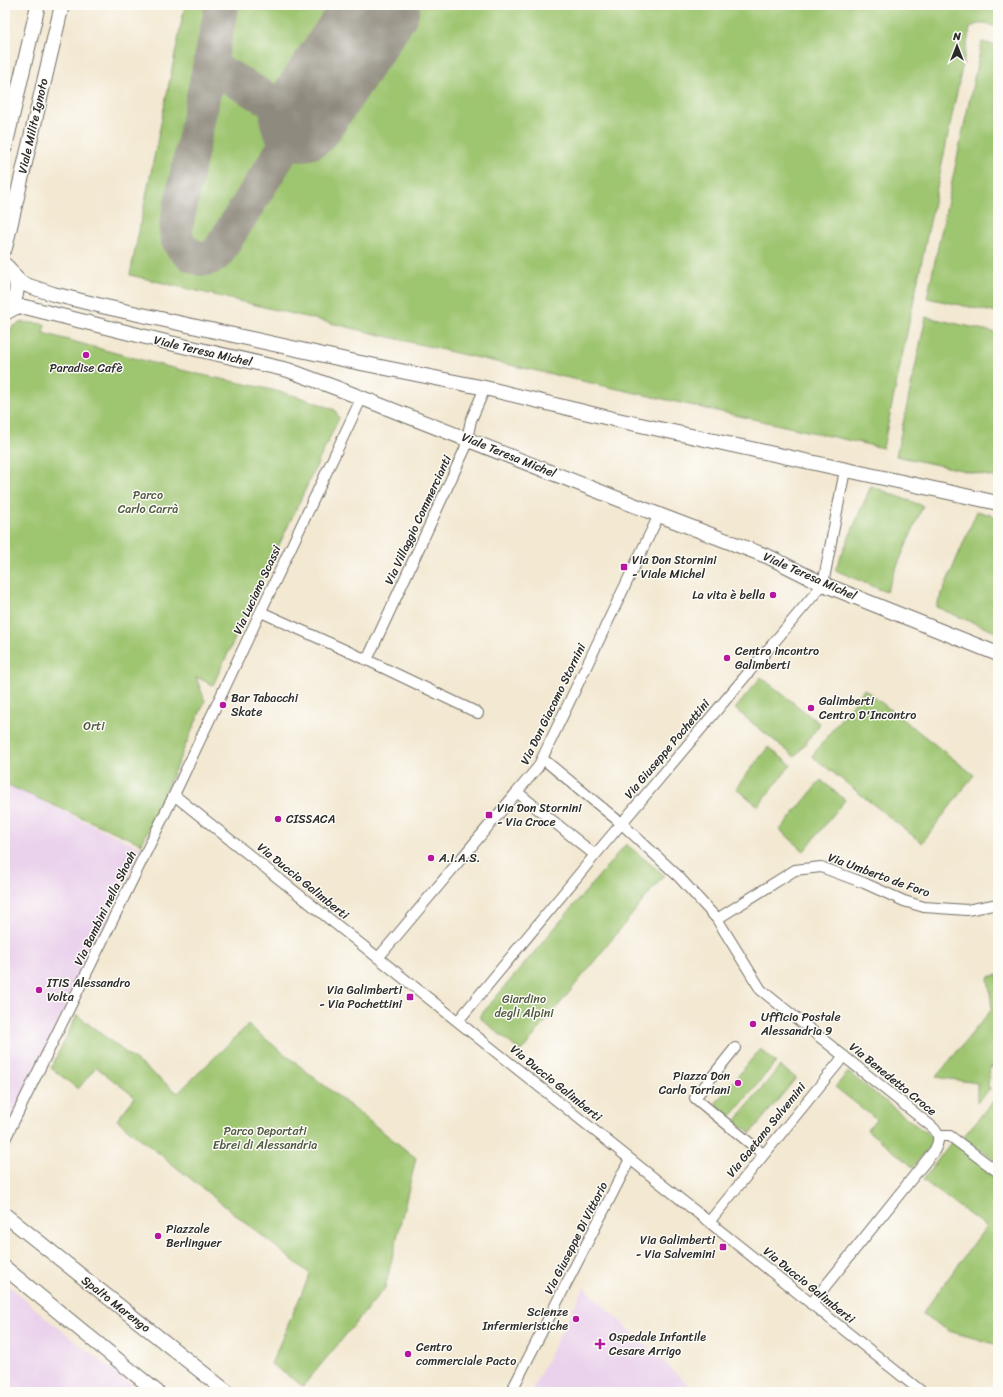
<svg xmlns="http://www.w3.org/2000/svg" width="1003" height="1397" font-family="Sriracha,sans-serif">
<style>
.built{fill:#ead1ec}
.green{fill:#9ec570;stroke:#64784e}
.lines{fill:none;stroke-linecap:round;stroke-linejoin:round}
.taxiway{stroke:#8f8a7e;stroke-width:34}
.runway{stroke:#8f8a7e;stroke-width:84}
.street-casing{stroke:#716d65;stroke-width:12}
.secondary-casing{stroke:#716d65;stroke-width:16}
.street{stroke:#fff;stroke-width:10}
.secondary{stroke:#fff;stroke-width:14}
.poi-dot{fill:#b5179e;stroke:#fdfcf7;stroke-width:1.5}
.labels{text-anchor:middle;stroke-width:3;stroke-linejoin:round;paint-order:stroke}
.street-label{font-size:12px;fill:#2b2b2b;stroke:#fdfcf7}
.poi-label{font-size:12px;fill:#2b2b2b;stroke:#fdfcf7;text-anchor:start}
.park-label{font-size:12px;fill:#4e5940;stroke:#fdfcf7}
</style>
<rect width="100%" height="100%" fill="#fdfcf7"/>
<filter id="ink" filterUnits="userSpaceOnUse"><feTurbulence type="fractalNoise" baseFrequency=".025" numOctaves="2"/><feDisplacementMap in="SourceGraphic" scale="8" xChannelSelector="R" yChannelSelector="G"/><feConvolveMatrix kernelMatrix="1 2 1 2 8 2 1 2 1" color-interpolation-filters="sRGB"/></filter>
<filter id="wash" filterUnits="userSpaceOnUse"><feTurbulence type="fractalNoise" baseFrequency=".012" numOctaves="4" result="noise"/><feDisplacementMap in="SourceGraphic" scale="16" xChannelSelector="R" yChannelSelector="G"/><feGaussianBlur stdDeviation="0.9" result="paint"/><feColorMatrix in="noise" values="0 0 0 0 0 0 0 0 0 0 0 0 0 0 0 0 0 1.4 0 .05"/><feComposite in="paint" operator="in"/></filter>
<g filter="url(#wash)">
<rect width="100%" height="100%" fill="#f3e8d1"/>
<path class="built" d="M5 784 141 848 5 1133Z
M5 1282 47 1319 141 1392H5Z
M584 1287 604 1306 696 1392H531Z"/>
<path class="green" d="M185 5H998V27C988 25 977 20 970 29L883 448 456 353 130 275Z
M982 42 998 46V313L927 298Z
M926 317 998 333V478L896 456Z
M22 322 45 324 43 333C94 347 146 362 198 374 243 384 294 392 335 410L339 418 213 685 196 677 205 701 142 844 5 784V338L12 327Z
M871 486 923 506 886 592 835 570Z
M977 511 998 517V633L936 607Z
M761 677 820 724 795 757 735 709Z
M864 689 974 775 922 843 812 756Z
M768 747 791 765 758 806 736 788Z
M821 780 845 800 804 851 780 830Z
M626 844 664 875 521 1052 479 1017Z
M998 975V1068L990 1067 988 1088H991L977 1102V1083L936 1077 992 1009 988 977Z
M77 1015 178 1093 248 1025 416 1158 385 1288 303 1386 271 1364 310 1274 117 1120 135 1097 96 1067 78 1089 51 1068Z
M760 1049 776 1062 732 1115 729 1116 715 1104Z
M780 1066 796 1078 751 1133 737 1123 736 1120Z
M848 1072 935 1140 913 1167 867 1130 876 1119 835 1087Z
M995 1099 998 1100V1163L963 1137Z
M952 1141 998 1176V1345L949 1331 922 1314 986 1227 923 1180Z"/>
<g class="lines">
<path class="taxiway" d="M210 66 302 119 218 252C207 267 186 255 179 242 176 238 176 232 176 227L222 5"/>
<path class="runway" d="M302 119 378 5"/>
</g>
</g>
<g filter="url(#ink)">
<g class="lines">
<defs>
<path id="street" d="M261 612 367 660 478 713
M367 660 465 449 471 420 485 388
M543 759 622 824 678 876 717 919 761 990 931 1126C940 1133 940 1141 934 1151L811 1304
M517 792 595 855
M174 795 922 1392
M717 919 795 870 821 867 864 883 904 901 924 907 967 910 998 904
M378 958 538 767 659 515
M458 1021 595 855 823 584 845 470
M735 1048 695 1098 763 1154
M938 1136H950L998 1172
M5 1139 174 795 362 397
M709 1222 844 1056
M511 1392 630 1159"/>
<path id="secondary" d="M5 147 38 5
M5 248 62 5
M5 265C21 278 20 299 5 312
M14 276 21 283 29 286 53 294 106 307 351 361 485 388 613 419 998 503
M5 313 16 307H25L170 343 288 370 339 389 659 515 769 557 823 584 998 654
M5 1215 227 1392
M5 1268 157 1392"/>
</defs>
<use href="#street" class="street-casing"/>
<use href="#secondary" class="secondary-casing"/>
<use href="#street" class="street"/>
<use href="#secondary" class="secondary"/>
</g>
</g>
<g class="poi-dot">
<circle cx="86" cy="355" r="4"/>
<rect x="620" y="563" width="8" height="8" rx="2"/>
<circle cx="773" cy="595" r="4"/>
<circle cx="727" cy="658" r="4"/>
<circle cx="223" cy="705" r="4"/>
<circle cx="811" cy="708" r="4"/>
<rect x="485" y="811" width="8" height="8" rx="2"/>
<circle cx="278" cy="819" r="4"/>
<circle cx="431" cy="858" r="4"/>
<circle cx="39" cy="990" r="4"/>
<rect x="406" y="993" width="8" height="8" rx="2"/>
<circle cx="753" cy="1024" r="4"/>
<circle cx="738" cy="1083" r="4"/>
<circle cx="158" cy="1236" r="4"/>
<rect x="719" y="1243" width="8" height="8" rx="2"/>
<circle cx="576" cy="1319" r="4"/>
<path d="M598 1338h4v4h4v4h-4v4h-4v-4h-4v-4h4z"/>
<circle cx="408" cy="1354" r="4"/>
</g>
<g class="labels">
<g class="street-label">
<text transform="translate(33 126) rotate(-77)" y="4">Viale Milite Ignoto</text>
<text transform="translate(203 351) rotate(13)" y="4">Viale Teresa Michel</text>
<text transform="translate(509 455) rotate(22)" y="4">Viale Teresa Michel</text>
<text transform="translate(418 520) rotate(-65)" y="4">Via Villaggio Commercianti</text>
<text transform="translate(810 576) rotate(24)" y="4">Viale Teresa Michel</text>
<text transform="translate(257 590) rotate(-65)" y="4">Via Luciano Scassi</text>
<text transform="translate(553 704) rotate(-64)" y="4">Via Don Giacomo Stornini</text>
<text transform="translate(667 749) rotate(-50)" y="4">Via Giuseppe Pochettini</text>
<text transform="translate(879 875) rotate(20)" y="4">Via Umberto de Foro</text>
<text transform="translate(303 881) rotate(39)" y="4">Via Duccio Galimberti</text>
<text transform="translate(105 908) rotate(-64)" y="4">Via Bambini nella Shoah</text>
<text transform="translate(893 1079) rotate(39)" y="4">Via Benedetto Croce</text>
<text transform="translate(556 1083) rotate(39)" y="4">Via Duccio Galimberti</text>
<text transform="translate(766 1130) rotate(-51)" y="4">Via Gaetano Salvemini</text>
<text transform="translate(576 1238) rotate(-63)" y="4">Via Giuseppe Di Vittorio</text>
<text transform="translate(809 1285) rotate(39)" y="4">Via Duccio Galimberti</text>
<text transform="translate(116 1304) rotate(38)" y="4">Spalto Marengo</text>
</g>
<g class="poi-label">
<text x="86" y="372" text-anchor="middle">Paradise Cafè</text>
<text x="632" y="564">Via Don Stornini<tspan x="632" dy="14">- Viale Michel</tspan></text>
<text x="765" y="599" text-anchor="end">La vita è bella</text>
<text x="735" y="655">Centro incontro<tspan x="735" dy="14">Galimberti</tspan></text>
<text x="231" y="702">Bar Tabacchi<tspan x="231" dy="14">Skate</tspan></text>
<text x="819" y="705">Galimberti<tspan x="819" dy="14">Centro D'Incontro</tspan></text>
<text x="497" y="812">Via Don Stornini<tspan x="497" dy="14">- Via Croce</tspan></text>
<text x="286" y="823">CISSACA</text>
<text x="439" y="862">A.I.A.S.</text>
<text x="47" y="987">ITIS Alessandro<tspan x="47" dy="14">Volta</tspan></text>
<text x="402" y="994" text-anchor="end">Via Galimberti<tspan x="402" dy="14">- Via Pochettini</tspan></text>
<text x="761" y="1021">Ufficio Postale<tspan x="761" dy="14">Alessandria 9</tspan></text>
<text x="730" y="1080" text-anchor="end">Piazza Don<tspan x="730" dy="14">Carlo Torriani</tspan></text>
<text x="166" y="1233">Piazzale<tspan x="166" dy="14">Berlinguer</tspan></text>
<text x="715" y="1244" text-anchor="end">Via Galimberti<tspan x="715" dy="14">- Via Salvemini</tspan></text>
<text x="568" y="1316" text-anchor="end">Scienze<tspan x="568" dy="14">Infermieristiche</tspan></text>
<text x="609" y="1341">Ospedale Infantile<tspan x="609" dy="14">Cesare Arrigo</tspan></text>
<text x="416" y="1351">Centro<tspan x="416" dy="14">commerciale Pacto</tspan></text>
</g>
<g class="park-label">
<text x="148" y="499">Parco<tspan x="148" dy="14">Carlo Carrà</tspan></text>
<text x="94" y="730">Orti</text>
<text x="524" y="1003">Giardino<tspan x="524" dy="14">degli Alpini</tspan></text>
<text x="265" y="1135">Parco Deportati<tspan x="265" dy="14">Ebrei di Alessandria</tspan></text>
</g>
</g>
<rect width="1003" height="1397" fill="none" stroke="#fdfcf7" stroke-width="20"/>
<g transform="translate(957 46)" stroke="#fdfcf7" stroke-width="3" paint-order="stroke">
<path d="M0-3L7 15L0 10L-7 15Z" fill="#2b2b2b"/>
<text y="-6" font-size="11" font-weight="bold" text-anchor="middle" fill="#2b2b2b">N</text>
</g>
</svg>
